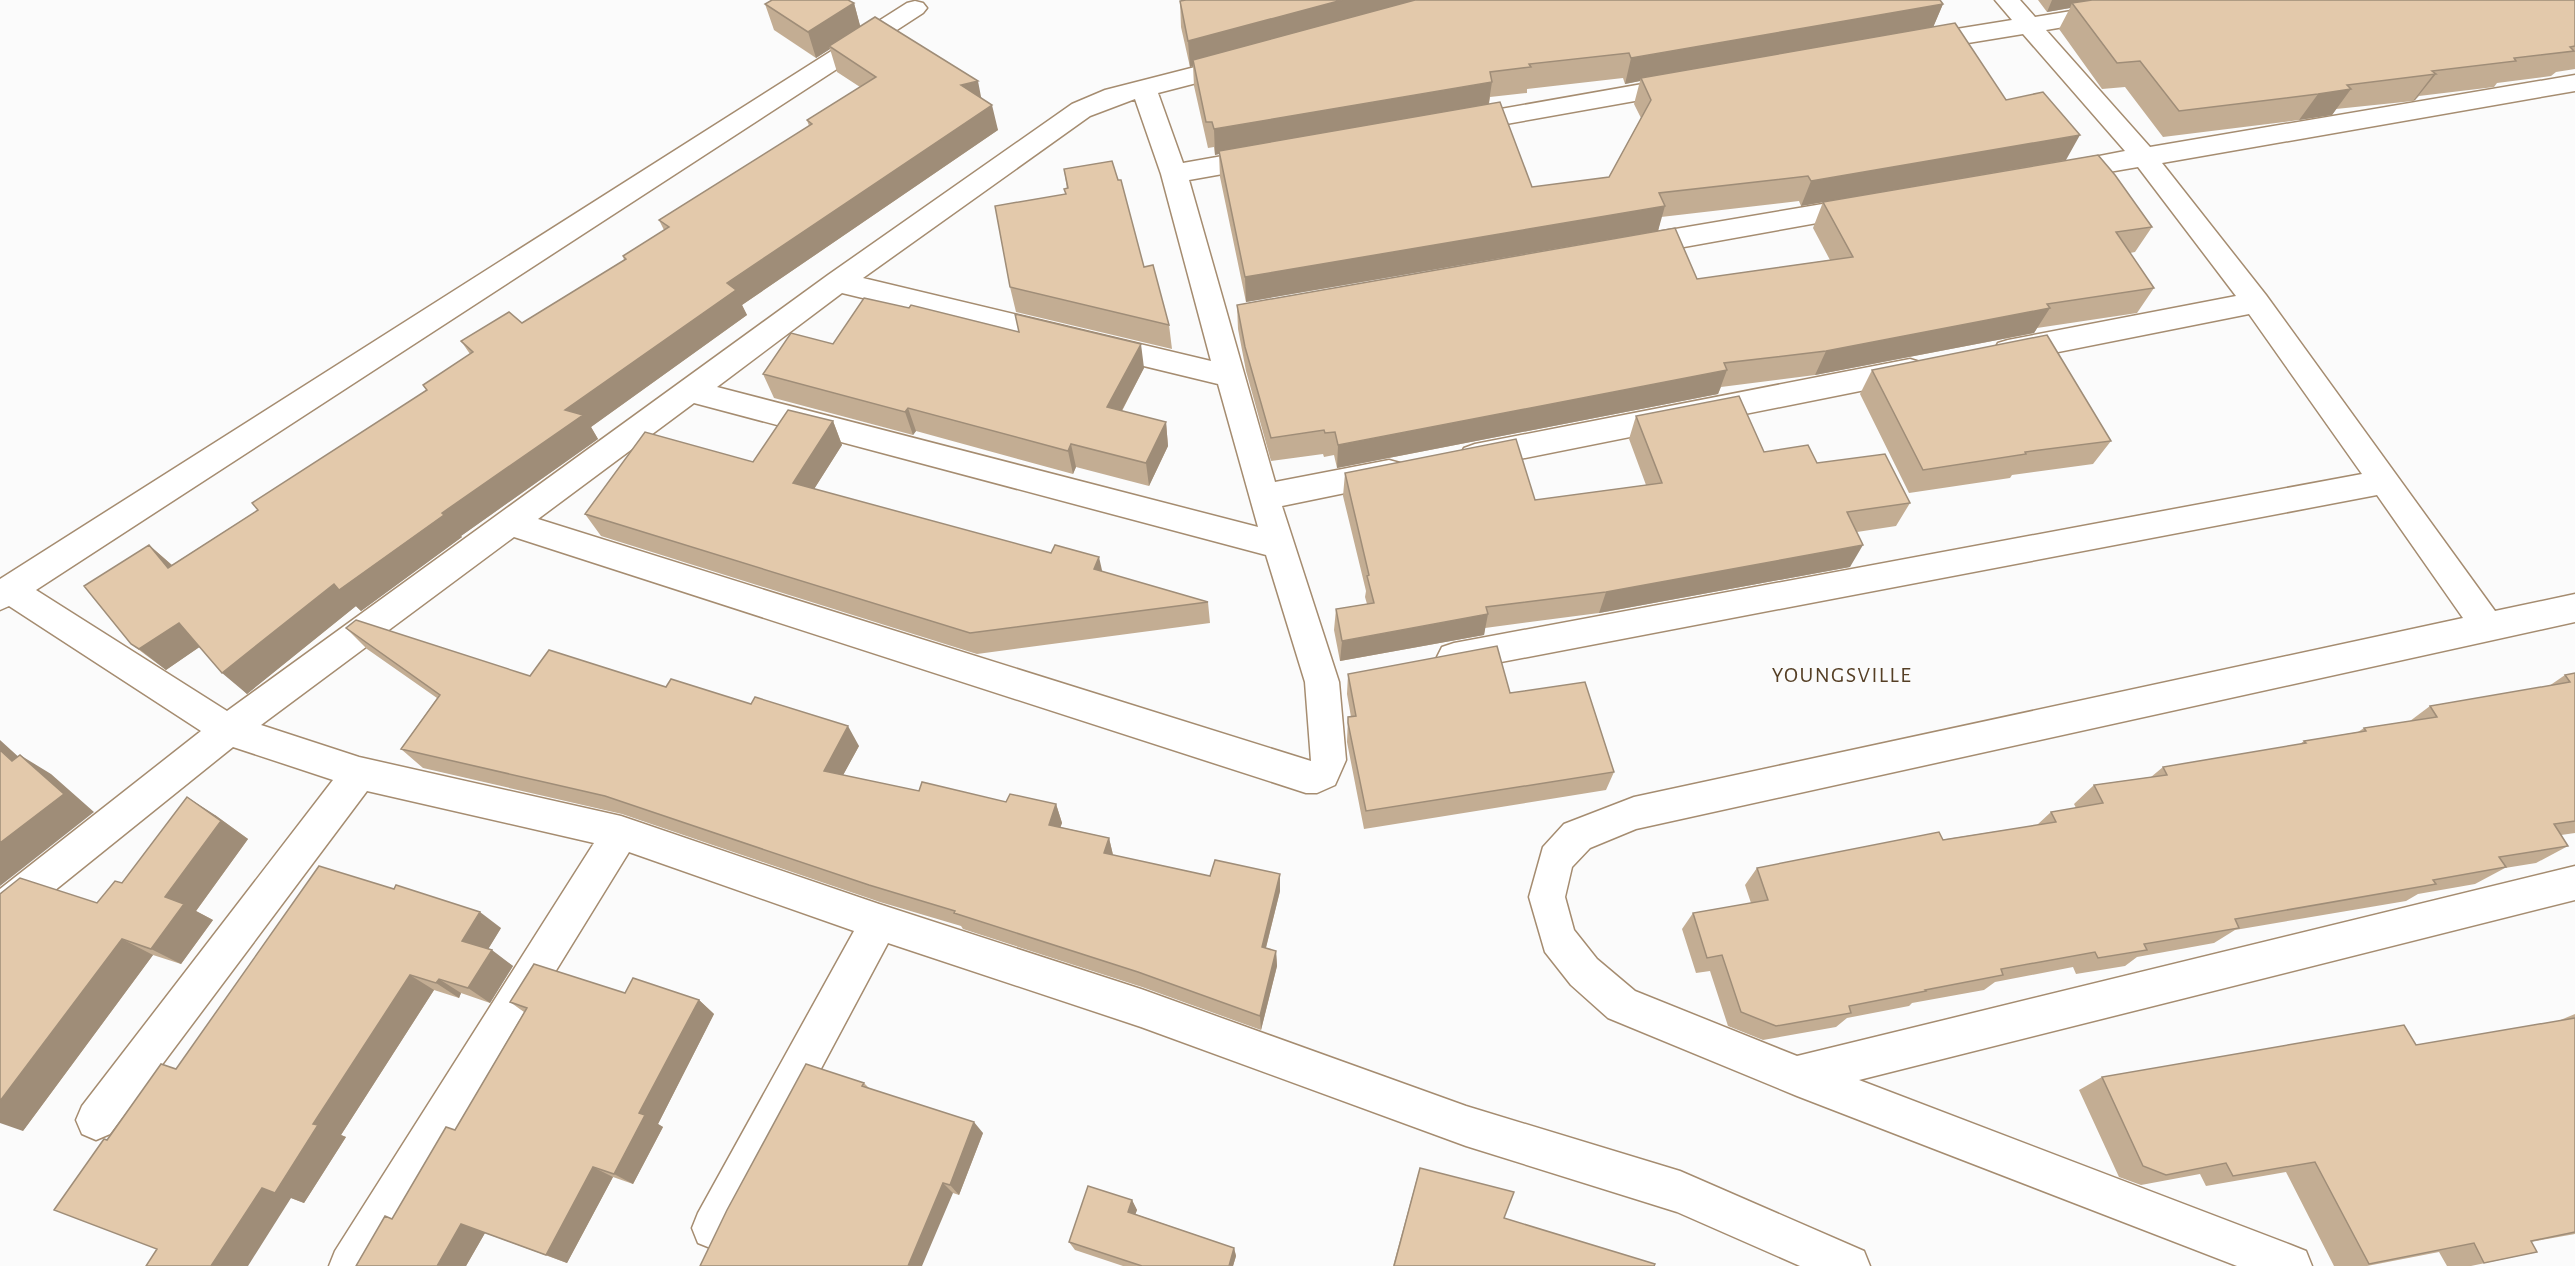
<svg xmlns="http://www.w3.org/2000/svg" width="2575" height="1266" font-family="'Alegreya Sans',sans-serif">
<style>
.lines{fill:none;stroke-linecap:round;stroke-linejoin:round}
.minor-casing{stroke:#a58c70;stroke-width:3}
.minor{fill:#fff;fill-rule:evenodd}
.wall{fill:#c3ad93;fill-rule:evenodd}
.shaded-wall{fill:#9f8d78}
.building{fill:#e3c9ab;stroke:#9f8d78;stroke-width:1.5}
.labels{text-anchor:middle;stroke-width:4.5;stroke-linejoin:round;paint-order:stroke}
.neighbourhood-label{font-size:22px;letter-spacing:1.5px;fill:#553f25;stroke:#fbfbfb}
</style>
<rect width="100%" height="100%" fill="#fbfbfb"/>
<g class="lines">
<defs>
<path id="minor" d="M1995 0H2020L2035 17 2138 0H2195L2191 5 2183 7 2046 30 2150 147 2575 75V91L2162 163 2266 295 2495 611 2575 594V622L1636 829 1590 848 1572 867 1565 897 1574 930 1597 959 1635 991 1797 1056 2575 866V900L1859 1080 2291 1245 2306 1251 2312 1266H2237L1797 1096 1608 1018 1571 985 1545 952 1529 897 1543 847 1564 824 1634 797 2463 618 2377 495 1454 671 1442 667 1437 657 1442 647 1454 643 2362 474 2249 314 2008 362 1998 359 1994 351 1998 343 2008 340 2236 296 2138 167 2062 180 2053 177 2049 171 2053 165 2125 151 2023 34 1919 51 1910 48 1907 43 1910 38 1919 35 2012 20Z
M915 1 923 3 927 8 923 13 36 590 227 711 828 275 1072 104 1105 90 1238 56 1247 58 1250 64 1247 70 1158 93 1183 163 1262 149 1271 152 1275 158 1271 164 1262 167 1189 180 1275 482 1389 460 1400 463 1404 472 1400 481 1389 484 1282 506 1339 682 1346 760 1335 785 1317 793H1306L514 537 261 725 359 757 621 816 879 904 1141 989 1466 1106 1680 1171 1864 1251 1870 1266H1800L1677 1212 1466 1146 1141 1027 888 943 728 1243 713 1249 698 1243 692 1228 698 1213 854 931 629 852 374 1266H329L335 1251 594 843 367 791 110 1134 96 1140 82 1134 76 1120 82 1106 333 780 233 747 13 924 0 930V889L201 731 9 606 0 610V579L907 3ZM1135 99 1161 174 1211 361 863 278 1090 116ZM842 293 1218 384 1258 527 717 387ZM694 403 1266 555 1305 682 1311 761 538 519Z
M1682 77 1691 79 1695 85 1691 91 1461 132 1452 130 1448 124 1452 118 1461 116Z
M1864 197 1873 199 1877 206 1873 213 1634 256 1624 253 1620 246 1624 239 1634 236Z
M1910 359 1920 362 1925 370 1920 378 1910 381 1475 468 1464 464 1460 456 1464 448 1475 444Z"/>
</defs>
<use href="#minor" class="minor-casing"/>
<use href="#minor" class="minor"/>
</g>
<path class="wall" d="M2038 0H2575V69L2556 72 2551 76 2497 83 2494 87 2419 96 2415 100 2413 101 2336 109 2332 115 2299 120 2163 137 2125 87 2102 89 2059 29 2070 8 2047 12Z
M1180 1 1943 4 1933 27 2066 160 2152 227 2135 252 2130 253 2154 288 2137 313 2037 328 2034 333 1815 375 1721 387 1718 394 1337 468 1334 455 1324 457 1323 454 1271 461 1246 371 1238 329 1237 305 1697 279 1830 260 1813 228 1823 202 2034 166 1801 206 1799 201 1661 217 1658 231 1246 302 1220 177 1219 154 1215 155 1214 147 1208 148 1194 86 1193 66 1190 67 1181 27ZM1623 78 1625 84 1640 81 1634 104 1641 118 1609 177 1532 187 1489 104 1490 97 1527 93V89Z
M854 3 860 26 981 98 998 130 742 305 747 315 591 427 598 439 461 536 462 537 361 611 356 606 247 694 199 647 166 670 131 644 149 545 172 565 258 510 426 390 423 385 470 354 461 341 522 323 624 260 623 256 664 230 659 220 809 126 807 120 860 87 837 72 830 49 816 58 774 30 765 4Z
M1064 169 1144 267 1169 325 1172 349 1016 312 1010 287 1065 194 1067 189Z
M909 308 1144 368 1122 411 1166 422 1168 446 1149 486 1076 467 1073 474 916 431 913 435 774 398 763 374 833 344Z
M1872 370 2111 441 2093 464 2012 475 2010 478 1909 493 1860 394Z
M1636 416 1764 452 1817 463 1910 503 1896 526 1857 532 1850 567 1599 613 1485 628 1484 635 1340 661 1334 630 1336 609 1367 604 1365 597 1366 591 1343 496 1345 473 1535 500 1646 485 1629 439Z
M833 421 842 445 814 489 1208 602 1210 623 977 654 601 536 585 514 753 462Z
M346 628 530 676 666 687 859 746 843 775 919 791 1006 802 1056 804 1062 823 1060 827 1109 838 1113 855 1210 876 1280 874V891L1266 948 1276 951 1277 966 1261 1030 1142 987 963 929 961 926 880 902 622 814 423 768 401 749 437 698 367 649Z
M2575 673V833L2561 835 2568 846 2536 863 2505 868 2475 884 2418 894 2406 901 2235 930 2214 943 2137 957 2125 966 2076 974 2073 967 1995 982 1984 990 1912 1003 1909 1006 1847 1018 1836 1027 1763 1040 1728 1026 1710 971 1696 973 1682 929 1693 913 1751 903 1745 885 1757 868 2037 825 2051 812 2076 808 2074 804 2094 785 2151 777 2163 767 2300 744 2304 741 2358 732 2364 728 2410 721 2430 706 2549 686 2565 675Z
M1348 674 1510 693 1614 772 1606 790 1364 829 1347 742 1348 717H1351L1347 694Z
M215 815 248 839 196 911 213 920 181 964 153 955 23 1131 97 903 122 883Z
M501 928 488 949 513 966 490 1003 461 993 459 998 434 990 341 1135 346 1137 304 1203 291 1198 157 1249 107 1140 176 1069Z
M625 993 699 1000 714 1014 658 1124 663 1127 633 1184 613 1177 567 1263 485 1233 466 1266 392 1219 455 1130 524 1012 510 1002Z
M2575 1014V1234L2531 1242 2537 1252 2471 1266H2447L2439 1252 2367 1266H2334L2286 1172 2206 1186 2200 1174 2141 1185 2119 1177 2079 1090 2102 1077 2416 1045 2558 1021Z
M864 1083 869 1088 983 1133 959 1195 953 1193 727 1210Z
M1420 1168 1504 1218 1654 1266H1393L1417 1178Z
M1132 1200 1137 1210 1135 1214 1234 1248 1236 1256 1233 1266H1123L1075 1250 1069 1242Z"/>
<path class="shaded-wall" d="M1342 0H1436L1193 60V66L1190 67 1188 41Z
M2052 0H2121L2072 3 2070 8 2047 12Z
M854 3 861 29 829 46 830 49 816 58 808 32Z
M1943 4 1932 30 1641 78 1640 81 1625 84 1631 58Z
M2436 74 2415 100 2413 101 2433 75Z
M978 81 983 107 961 85Z
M1492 82 1488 108 1219 151V154L1215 155 1214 129Z
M2351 89 2332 115 2299 120 2318 94Z
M992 105 998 130 742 305 747 315 591 427 598 439 461 536 462 537 361 611 339 590 442 513 565 410 727 283Z
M2080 135 2066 160 1801 206 1811 181Z
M1665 206 1658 231 1246 302 1245 277Z
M2050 308 2034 333 1815 375 1826 351Z
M1141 344 1144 368 1111 431 1107 407Z
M1727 370 1718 394 1337 468 1338 445Z
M908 408 916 431 913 435 905 412Z
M833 421 842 445 804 505 793 483Z
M1166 422 1168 446 1149 486 1146 463Z
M1071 444 1076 467 1073 474 1068 451Z
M149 545 174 567 168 568Z
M1863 545 1850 567 1599 613 1606 592Z
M1099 557 1104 579 1094 569Z
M334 584 356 606 247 694 222 673Z
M1488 614 1484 635 1340 661 1342 641Z
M179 623 204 644 166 670 139 649Z
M848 726 859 746 835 790 824 771Z
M0 740 44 780 12 761 0 750Z
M20 755 51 774 94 812 0 886V843Z
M187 797 215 815 248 839 196 911 213 920 181 964 151 949 165 897Z
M1056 804 1062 823 1055 843 1049 825Z
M1109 838 1113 855 1104 853Z
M1280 874V891L1262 963V947Z
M480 912 501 928 484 956 462 941Z
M122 939 153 955 23 1131 0 1123V1101Z
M492 950 513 966 490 1003 468 988Z
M1276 951 1277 966 1261 1030 1260 1016Z
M410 975 434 990 341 1135 346 1137 304 1203 291 1198 248 1266H211L262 1188 313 1124Z
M439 979 461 993 459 998 436 983Z
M699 1000 714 1014 658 1124 663 1127 633 1184 614 1174 639 1113Z
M974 1122 983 1133 959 1195 950 1185Z
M593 1167 613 1177 567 1263 546 1255Z
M943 1183 953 1193 922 1266H908Z
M1132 1200 1137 1210 1133 1221 1128 1212Z
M461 1224 485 1233 466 1266H437Z
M1234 1248 1236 1256 1233 1266H1229Z"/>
<path class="building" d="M772 0H848L854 3 808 32 765 4Z
M1186 0H1342L1188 41 1180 1Z
M1415 0H1940L1943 4 1631 58 1629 53 1529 64 1531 67 1490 72 1492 82 1214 129 1212 122H1206L1193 60Z
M2092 0H2575V46L2570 47 2574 51 2514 58 2516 61 2432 71 2436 74 2347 85 2351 89 2318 94 2179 111 2140 61 2117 63 2072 3Z
M875 17 978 81 961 85 992 105 727 283 736 290 565 410 583 415 442 513 444 515 339 590 334 584 222 673 179 623 139 649 131 644 84 586 149 545 168 568 258 510 252 503 427 390 423 385 473 352 461 341 509 312 522 323 626 259 623 256 669 227 659 220 812 124 807 120 876 77 829 46Z
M1955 23 2006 100 2043 92 2080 135 1811 181 1808 176 1659 193 1665 206 1245 277 1219 151 1500 102 1532 187 1609 177 1651 100 1641 78Z
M2098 155 2115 175 2152 227 2116 232 2154 288 2047 304 2050 308 1826 351 1724 363 1727 370 1338 445 1335 432 1325 433 1324 430 1271 438 1245 347 1237 305 1675 228 1697 279 1853 257 1823 202Z
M1112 161 1118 180H1121L1144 267 1153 265 1169 325 1010 287 995 206 1066 194 1064 189 1068 188 1064 169Z
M864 298 909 308 911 305 1019 332 1015 314 1141 344 1107 407 1166 422 1146 463 1071 444 1068 451 908 408 905 412 763 374 791 333 833 344Z
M2047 335 2111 441 2025 452 2026 454 1923 470 1872 370Z
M1739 396 1764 452 1808 445 1817 463 1885 454 1910 503 1847 512 1863 545 1606 592 1486 607 1488 614 1342 641 1336 609 1374 603 1367 576 1369 575 1345 473 1516 439 1535 500 1662 483 1636 416Z
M788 410 833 421 793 483 1051 553 1055 545 1099 557 1094 569 1208 602 970 633 585 514 645 432 753 462Z
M356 620 530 676 549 650 666 687 671 679 751 704 755 697 848 726 824 771 919 791 922 782 1006 802 1010 794 1056 804 1049 825 1109 838 1104 853 1210 876 1215 860 1280 874 1262 947 1276 951 1260 1016 1138 972 954 913 955 911 869 885 605 796 401 749 440 695 346 628Z
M1497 646 1510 693 1585 682 1614 772 1366 811 1348 723V717L1356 716 1348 674Z
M2575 673V821L2554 824 2568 846 2499 857 2506 867 2433 880 2436 884 2235 919 2239 928 2144 944 2147 950 2098 958 2095 952 2001 969 2003 975 1925 990 1926 991 1849 1006 1851 1013 1776 1026 1741 1012 1722 955 1707 958 1693 913 1768 900 1757 868 1939 832 1943 840 2056 822 2051 812 2103 803 2094 785 2167 775 2163 767 2306 743 2304 741 2366 731 2364 728 2437 717 2430 706 2570 682 2565 675Z
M0 750 12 761 20 755 64 794 0 843Z
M187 797 221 821 165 897 184 904 151 949 122 939 0 1101V894L20 878 97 903 115 881 122 883Z
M319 866 394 889 396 885 480 912 462 941 492 950 468 988 439 979 436 983 410 975 313 1124 318 1125 275 1193 262 1188 211 1266H146L157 1249 54 1210 104 1139 107 1140 161 1064 176 1069Z
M534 964 625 993 633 978 699 1000 639 1113 645 1115 614 1174 593 1167 546 1255 461 1224 437 1266H356L385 1216 392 1219 446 1127 455 1130 527 1008 510 1002Z
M2575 1018V1232L2531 1241 2537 1252 2484 1263 2474 1243 2369 1264 2315 1162 2233 1176 2226 1163 2166 1175 2143 1166 2102 1077 2404 1025 2416 1045Z
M806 1064 864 1083 862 1086 974 1122 950 1185 943 1183 908 1266H700L727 1210Z
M1420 1168 1514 1192 1504 1218 1655 1264 1654 1266H1394Z
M1088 1186 1132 1200 1128 1212 1234 1248 1229 1266H1142L1069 1242Z"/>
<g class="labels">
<g class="neighbourhood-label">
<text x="1842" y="682">YOUNGSVILLE</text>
</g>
</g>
</svg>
